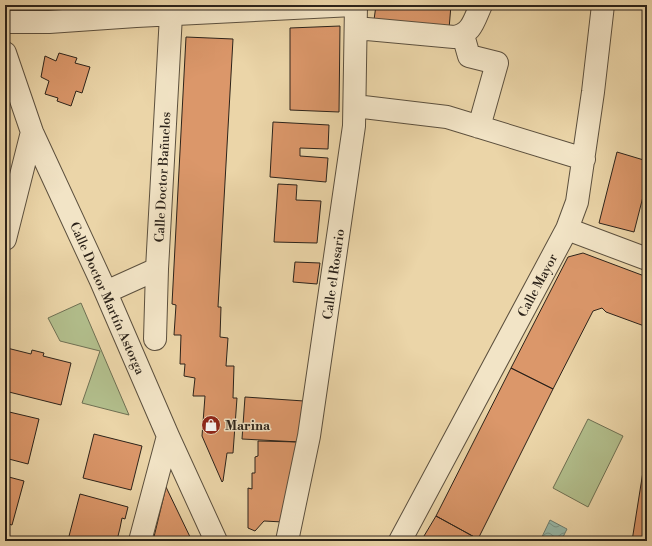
<svg xmlns="http://www.w3.org/2000/svg" width="652" height="546" font-family="'Libre Bodoni',serif">
<style>
.park{fill:#b2be8c;stroke:#6f7053}
.water{fill:url(#water-waves);stroke:#6d7d70}
.building{fill:#db976a;stroke:#2c231a}
.lines{fill:none;stroke-linecap:round;stroke-linejoin:round}
.minor-casing{stroke:#5c503e;stroke-width:24}
.minor{stroke:#f2e4c6;stroke-width:22}
.labels{text-anchor:middle;stroke-width:3;stroke-linejoin:round;paint-order:stroke}
.street-label{font-size:13px;fill:#2c231a;stroke:#f2e4c6}
.poi-label{font-size:13px;font-weight:bold;fill:#2c231a;stroke:#f2e4c6;text-anchor:start}
</style>
<defs>
<pattern id="water-waves" width="16" height="10" patternUnits="userSpaceOnUse"><rect width="16" height="10" fill="#98b9a9"/><path d="M0 5q4-4 8 0t8 0" fill="none" stroke="#7c9689"/></pattern>
</defs>
<rect width="100%" height="100%" fill="#ebd5a8"/>
<filter id="stains"><feTurbulence type="fractalNoise" baseFrequency=".005" numOctaves="4"/><feColorMatrix values="0 0 0 0 .2 0 0 0 0 .09 0 0 0 0 .02 0 0 0 .5 -.17"/></filter>
<radialGradient id="worn" r=".72"><stop offset=".6" stop-color="#630" stop-opacity="0"/><stop offset="1" stop-color="#630" stop-opacity=".3"/></radialGradient>
<path class="park" d="M81 303 129 415 82 403 100 351 60 341 48 318Z
M588 419 623 436 588 507 553 488Z"/>
<path class="water" d="M550 520 567 529 561 541H540Z"/>
<path class="building" d="M51 5H75L52 11Z
M376 5H451L449 29 374 20Z
M340 26 339 112 290 110V28Z
M186 37 233 39 218 307H221L220 337 228 338 226 366H234L233 398H237L233 453H227L223 481 222 482 202 436 205 396H193L195 378 184 376 185 364H180L181 335H174L176 305 172 304Z
M59 53 77 58 75 63 90 67 82 93 76 91 71 106 57 101 58 98 45 94 49 81 41 77 45 56 56 61Z
M273 122 329 125 328 149 300 148V156L328 158 326 182 270 177Z
M617 152 647 161V181L634 232 599 223Z
M278 184 297 185 296 200 321 201 317 243 274 242Z
M583 253 647 277V327L606 312 602 308 593 311 553 389 511 368 568 257Z
M295 262 320 263 317 284 293 282Z
M7 348 31 354 32 350 44 353 43 356 71 363 61 405 5 391V355Z
M511 368 553 389 478 539 436 516Z
M245 397 304 401 299 442 242 439Z
M5 411 39 419 28 464 5 458Z
M94 434 142 446 131 490 83 478Z
M258 441 299 442 283 522 264 521 255 531 248 528V488L252 489V473H255V457L258 456Z
M645 459H647V541H632Z
M5 476 24 481 12 525 5 523Z
M166 487 192 541H153Z
M80 494 128 507 125 519 122 518 120 528 117 540 120 541H73L68 540Z
M436 516 478 539 477 541H421Z"/>
<g class="lines">
<defs>
<path id="minor" d="M5 22H49L136 16 353 5
M356 28 454 37C472 34 474 20 481 5
M463 35 469 56 497 63 479 127
M5 53 32 132 101 281 168 436 216 541
M355 106 447 117 584 159
M567 229 647 259
M5 239 32 132
M106 292 157 269
M155 339 157 269 171 15
M140 541 168 436
M287 541 309 436 354 126 356 5
M400 541 567 229 577 202 593 92 603 5"/>
</defs>
<use href="#minor" class="minor-casing"/>
<use href="#minor" class="minor"/>
</g>
<defs>
<symbol id="shop-disc" viewBox="-11 -11 22 22"><circle r="9.5" fill="#8f2418" stroke="#f2e4c6"/><path d="M-5-2.5h2.3a2.7 3.5 0 0 1 5.4 0H5L5.5 6h-11ZM-1.5-2.5h3a1.5 2.3 0 0 0-3 0Z" fill="#fff"/></symbol>
</defs>
<g fill-rule="evenodd">
<use href="#shop-disc" x="200" y="414" width="22" height="22"/>
</g>
<g class="labels">
<g class="street-label">
<text transform="translate(162 177) rotate(-87)" y="5">Calle Doctor Bañuelos</text>
<text transform="translate(333 274) rotate(-82)" y="5">Calle el Rosario</text>
<text transform="translate(537 285) rotate(-62)" y="5">Calle Mayor</text>
<text transform="translate(108 298) rotate(66)" y="5">Calle Doctor Martín Astorga</text>
</g>
<g class="poi-label">
<text x="225" y="430">Marina</text>
</g>
</g>
<rect width="652" height="546" fill="none" stroke="#ebd5a8" stroke-width="20"/>
<rect x="6" y="6" width="640" height="534" fill="none" stroke="#2c231a" stroke-width="2"/>
<rect x="10" y="10" width="632" height="526" fill="none" stroke="#2c231a"/>
<rect width="100%" height="100%" filter="url(#stains)"/>
<rect width="100%" height="100%" fill="url(#worn)"/>
</svg>
